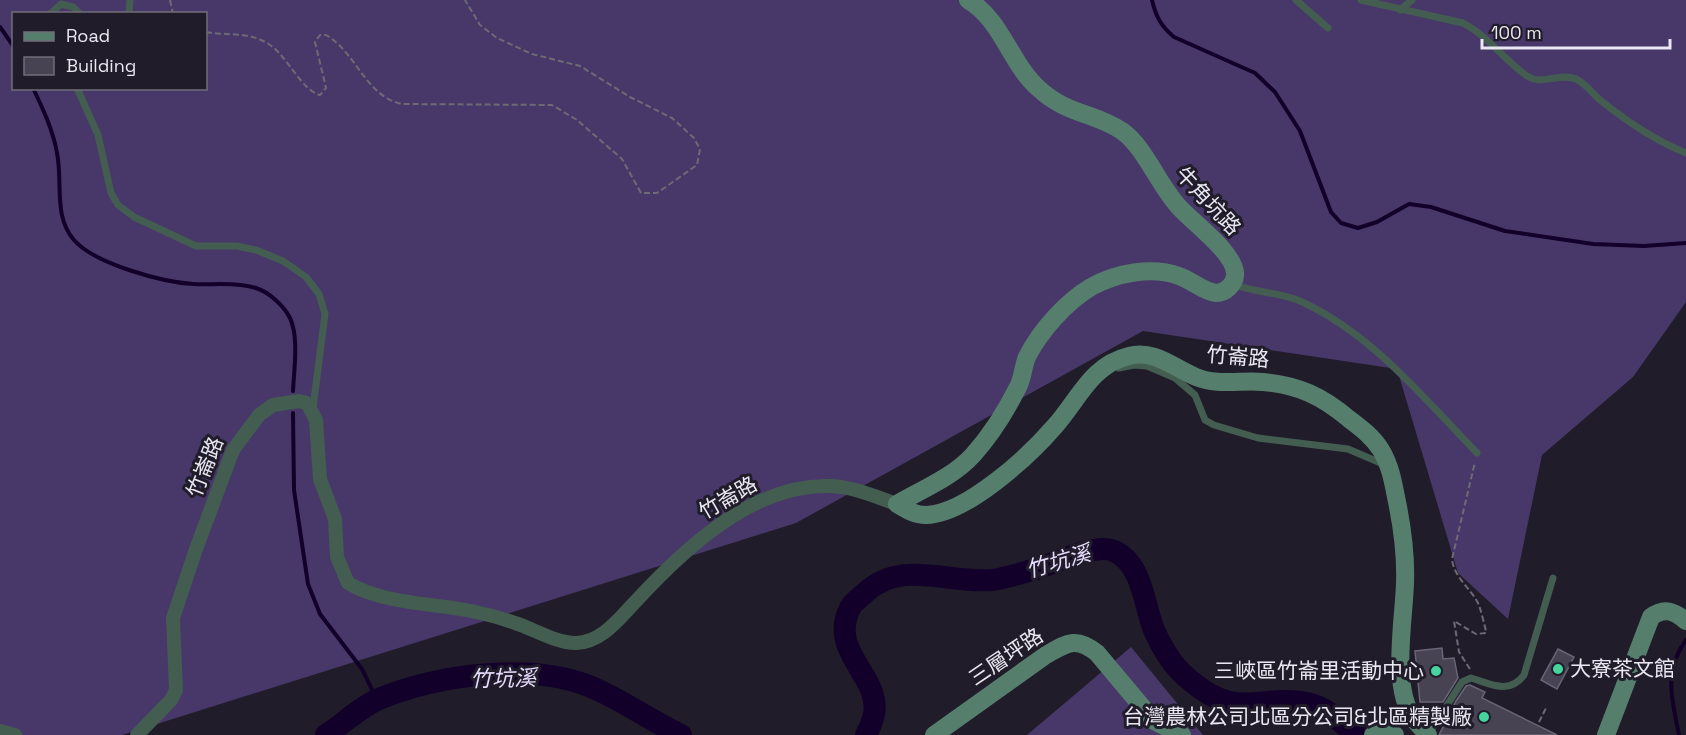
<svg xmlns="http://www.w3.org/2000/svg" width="1686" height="735" font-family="'Space Grotesk','Noto Sans TC',sans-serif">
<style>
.forest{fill:#483869;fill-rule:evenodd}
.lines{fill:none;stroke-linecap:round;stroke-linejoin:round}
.stream{stroke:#12002a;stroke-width:4}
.river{stroke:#12002a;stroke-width:22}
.building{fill:#484353;stroke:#6a6576;stroke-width:1.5}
.path{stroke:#6d6a76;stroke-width:2;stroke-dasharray:6 3;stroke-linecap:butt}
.lane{stroke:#435d50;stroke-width:7}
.street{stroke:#435d50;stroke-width:14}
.secondary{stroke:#557f6c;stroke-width:18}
.poi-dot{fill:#46d49e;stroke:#201c2a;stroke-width:2}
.labels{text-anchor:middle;stroke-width:6;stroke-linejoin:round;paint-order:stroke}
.street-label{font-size:21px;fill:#e9e7f1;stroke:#201c2a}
.poi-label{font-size:21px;fill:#e9e7f1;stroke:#201c2a;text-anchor:end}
.water-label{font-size:22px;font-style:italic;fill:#e6ddfe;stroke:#201c2a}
</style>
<rect width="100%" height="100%" fill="#201c2a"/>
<path class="forest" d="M0 0H1686V302L1633 377 1542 455 1508 619 1458 573 1397 369 1143 331 796 523 122 735H0ZM14 14H206V88H14Z
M1131 647 1203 735H1027Z"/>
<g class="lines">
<path class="stream" d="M1152 0C1156 17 1161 26 1174 37L1255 73 1275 92 1300 131 1331 212 1341 223 1358 228 1377 222 1409 204 1431 207 1505 231 1593 244 1644 246 1686 243
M0 27 14 47
M33 88C43 109 53 130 57 153 63 182 53 216 74 240 95 264 162 282 193 284 213 285 237 282 256 288 269 292 284 306 290 318 299 337 294 370 293 391
M293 413 294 490 308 584 320 614 362 669 377 700
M1679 735C1672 699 1663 671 1686 640"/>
<path class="river" d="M326 735C343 724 360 707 379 699 437 675 529 662 589 686 621 699 649 720 681 735
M866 735C869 729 873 721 874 714 881 676 828 652 850 608 853 602 861 597 866 592 902 559 949 584 992 580 1005 578 1019 574 1032 570 1052 565 1095 542 1114 551 1143 564 1144 606 1154 630 1162 648 1175 669 1191 681 1238 721 1260 694 1307 703 1327 707 1341 722 1356 735"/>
</g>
<path class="building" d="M1442 648 1443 659 1454 658 1458 678 1443 702H1420L1415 651Z
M1558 649 1574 657 1557 689 1541 680Z
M1470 685 1485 692 1482 698 1557 735H1439L1456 701 1466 686Z"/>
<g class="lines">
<path class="path" d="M170 0 173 14
M206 32C228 36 250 31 270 45 287 56 302 91 320 95L326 88 315 42 320 35H326C357 53 365 96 402 104L552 105 577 120 622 159 641 193H657L697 165 700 149 694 138 672 118 630 97 580 66 532 54 497 38 480 25 465 0
M1470 669 1459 652 1454 621 1476 634 1486 633C1486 629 1480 608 1479 605 1471 588 1454 578 1452 559L1475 462
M1539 722 1547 706"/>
<path class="lane" d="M1296 0 1328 28
M1361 0 1463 23C1488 36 1504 60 1527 76 1542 86 1560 72 1576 79 1585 83 1592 93 1600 100 1625 120 1656 141 1686 153
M1400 10 1412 0
M50 14 61 4 73 7 80 14
M129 14 130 0
M77 88 98 135 111 193 118 205 134 217 196 246H237L256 250 283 261 306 277 319 294 325 314 313 408
M1233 284C1255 293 1279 292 1300 301 1371 333 1424 398 1477 453
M1119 368 1134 365 1147 366 1175 378 1195 395 1205 420 1214 425 1258 438 1348 449 1383 464
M1429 733 1462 682 1471 678C1491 684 1509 695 1524 675L1553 578"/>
<path class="street" d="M0 731 15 735
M137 735 171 700 176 690 173 618 196 549 233 450 259 415 273 405 299 401 307 403 316 420 320 479 335 519 337 557 348 583C383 604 432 603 471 611 486 614 501 618 515 623 534 629 555 643 576 643 603 642 620 617 637 600 686 547 755 483 831 486 854 487 876 497 897 504"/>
<path class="secondary" d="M897 504C907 510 915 515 926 515 967 514 1030 455 1055 426 1079 399 1091 365 1129 356 1154 349 1174 368 1196 377 1217 386 1241 380 1263 382 1298 385 1322 396 1349 419 1361 428 1373 437 1381 450 1390 465 1393 481 1396 497 1402 525 1406 555 1405 583 1404 620 1391 685 1413 718 1417 724 1423 729 1428 735
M897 504C923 489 953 477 973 455 991 435 1006 411 1018 387 1023 378 1023 366 1027 357 1040 331 1066 302 1091 287 1116 273 1152 266 1179 276 1191 280 1204 292 1216 293 1226 293 1234 284 1235 276 1238 255 1193 223 1179 207 1159 186 1145 147 1122 131 1093 112 1067 115 1038 88 1010 63 1002 20 968 0
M934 735 1046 655C1067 643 1076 636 1097 653L1154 721 1182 735
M1373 735 1383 733 1395 735
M1606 735 1651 617C1664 607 1674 611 1686 621"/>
</g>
<g class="poi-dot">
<circle cx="1558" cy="669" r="6"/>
<circle cx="1436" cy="671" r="6"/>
<circle cx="1484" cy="717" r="6"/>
</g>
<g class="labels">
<g class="street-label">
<text transform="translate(1208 201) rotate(47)" y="7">牛角坑路</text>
<text transform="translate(1238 357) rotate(5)" y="7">竹崙路</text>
<text transform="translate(205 467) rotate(-68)" y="7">竹崙路</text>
<text transform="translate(728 498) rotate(-30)" y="7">竹崙路</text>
<text transform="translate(1006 657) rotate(-34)" y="7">三層坪路</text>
</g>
<g class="poi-label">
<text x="1570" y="676" text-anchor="start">大寮茶文館</text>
<text x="1424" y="678">三峽區竹崙里活動中心</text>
<text x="1472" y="724">台灣農林公司北區分公司&amp;北區精製廠</text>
</g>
<g class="water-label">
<text transform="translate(1058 561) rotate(-16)" y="8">竹坑溪</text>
<text transform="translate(503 678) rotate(-1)" y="8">竹坑溪</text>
</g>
</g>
<rect x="12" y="12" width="195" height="78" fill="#201c2a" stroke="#706d7a" stroke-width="1.5"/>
<rect x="24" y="32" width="30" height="9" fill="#557f6c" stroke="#706d7a" stroke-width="1.5"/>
<text x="66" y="42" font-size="18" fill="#e9e7f1">Road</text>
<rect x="24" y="57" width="30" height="18" fill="#484353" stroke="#706d7a" stroke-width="1.5"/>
<text x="66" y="72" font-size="18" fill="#e9e7f1">Building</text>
<path d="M1482 39v9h188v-9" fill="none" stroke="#e9e7f1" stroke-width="3"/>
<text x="1491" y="39" font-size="18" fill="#e9e7f1" stroke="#201c2a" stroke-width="4.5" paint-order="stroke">100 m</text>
</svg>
